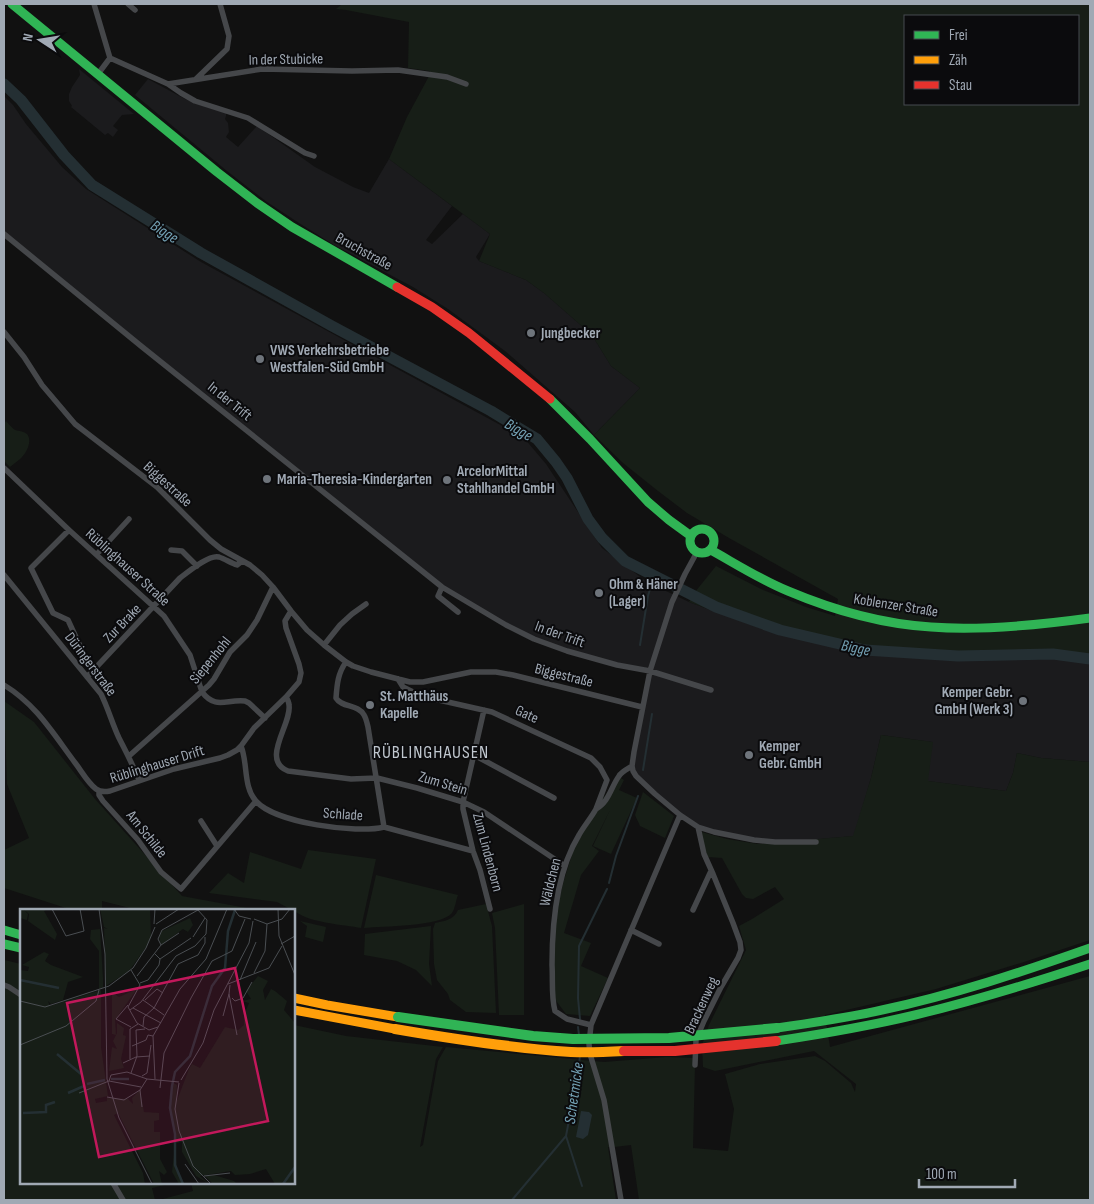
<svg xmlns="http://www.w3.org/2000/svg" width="1094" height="1204" font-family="'Sofia Sans Condensed',sans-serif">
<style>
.built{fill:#1b1b1d}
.green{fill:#171e17;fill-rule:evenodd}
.water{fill:#242f33}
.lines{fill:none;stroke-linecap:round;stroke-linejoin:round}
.stream{stroke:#242f33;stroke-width:2}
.river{stroke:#242f33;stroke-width:11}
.street{stroke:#45474a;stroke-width:5.5}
.fast{stroke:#30b455;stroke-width:9}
.slow{stroke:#ff9f0a;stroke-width:9}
.jam{stroke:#e5322d;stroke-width:9}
.fast-bridge{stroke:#30b455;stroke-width:10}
.slow-bridge{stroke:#ff9f0a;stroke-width:10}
.jam-bridge{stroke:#e5322d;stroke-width:10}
.poi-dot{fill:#6e747b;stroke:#0b0b0d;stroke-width:2}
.labels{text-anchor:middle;stroke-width:4;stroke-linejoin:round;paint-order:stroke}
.street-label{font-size:15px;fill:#a0a9b4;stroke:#0b0b0d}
.poi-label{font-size:15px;font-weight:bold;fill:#a0a9b4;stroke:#0b0b0d;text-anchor:start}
.water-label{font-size:16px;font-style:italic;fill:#73a0b3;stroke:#0b0b0d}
.quarter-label{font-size:18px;letter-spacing:1px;fill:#c1c8d0;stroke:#0b0b0d}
.inset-river{fill:none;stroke:#242f33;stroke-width:2.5}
.inset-road{fill:none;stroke:#4a4e52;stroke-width:1}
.view{fill:#c2185b;fill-opacity:0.15;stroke:#c2185b;stroke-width:2.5}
.inset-edge{fill:none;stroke:#a0a9b4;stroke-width:2.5}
</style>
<rect width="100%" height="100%" fill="#111"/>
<path class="built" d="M79 69 134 114 122 115 113 126 118 130 113 137 108 133 105 135 71 107 72 106 69 101V94L72 87 80 75Z
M148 79 185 99 209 108 226 113V116L225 119 228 123 229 132 226 137 238 147 257 126 315 167 353 187 369 193 389 159 452 206 426 240 432 244 463 214 490 234 476 257 479 261 526 280 544 293 592 335 611 366 640 388 594 435 575 412 505 351 448 309 413 287 334 245 299 223 267 202 227 171 135 95Z
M4 96 13 105 26 124 62 167 86 189 201 262 524 438 546 464 602 548 647 582 689 602 771 632 857 653 1090 657V762L1041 758 1017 753 1013 773 1006 791 927 781 932 742 881 735 871 778 854 836 775 843 714 832 680 815 633 771 650 671 634 668 534 639 442 587 4 234Z"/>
<path class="green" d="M340 4H1090V657L857 653 771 632 689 602 695 592 716 566 761 589 806 607 835 616 838 599 729 538 687 513 658 491 623 463 594 435 640 388 611 366 592 335 544 293 526 280 479 261 490 234 389 159 407 117 428 78 430 71 408 68 409 22 346 10 336 9 341 5ZM905 16H1078V104H905Z
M6 421C9 424 12 428 15 430 19 431 23 431 27 434 33 441 26 454 20 459 17 462 13 464 10 467L4 461V424Z
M4 701 34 722 95 799 182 896 258 910H138L102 901V910H72L4 888V850L29 838 7 784Z
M881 735 933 742 928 781 1006 791 1013 773 1017 753 1041 758 1090 762V940L1024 962 936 989 825 1015 830 1047 1090 976V1200H639L631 1145 614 1147H608L616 1200H159L193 1191 191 1183H294V1025L346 1036 443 1047 436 1059 420 1147 423 1145 438 1061 446 1047 604 1062 667 1057 694 1058 695 1065 693 1148 728 1151 734 1109 725 1074 760 1064 815 1056 825 1061 851 1083 855 1092 856 1084 814 1051 715 1071 703 1067 702 1045 709 1025 746 950 739 926 752 919 784 899 775 887 753 899 746 898 742 894 722 858 708 857 698 831 727 839 758 844 853 836 871 778Z
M619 777 624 780 619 790 637 798 611 854 593 846 610 810 592 846 599 851 581 875 564 933 591 943 581 966 608 978 590 1016 566 1014 554 998 553 924 564 880 578 836 597 806Z
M643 792 674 816 665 838 640 826 635 815Z
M308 850 376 859 361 928C345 925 304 922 294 910H292L277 902 209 893 228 873 244 883 250 852 301 869Z
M376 875 458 895C456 900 455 909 452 913 440 927 383 926 364 928Z
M486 904 492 926 496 1013 466 1012 450 1000 448 994 437 980 434 964 433 929 435 923C444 921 454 920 458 910Z
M524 904V1015H499L495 928 492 913Z
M300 921 326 927 323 942 305 937 307 926Z
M431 926 429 964 432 986 416 970 397 961 364 955 365 934Z
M4 960 21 964V993L4 983Z
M4 987 21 997V1183H173L152 1188 155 1200H4Z"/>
<path class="water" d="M581 1111 589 1112 592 1115 588 1135 583 1139 576 1137Z"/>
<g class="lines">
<path class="stream" d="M640 645 648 596 654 575
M643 770 652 714
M609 883 616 856 638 796
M580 1019 578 998 579 946 607 889
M578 1027 579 1035
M580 1055 578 1073 566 1136 582 1186
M512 1200 566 1136"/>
<path class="river" d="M4 84 21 100 64 155 92 185 201 253 332 326 491 411 537 439 556 462 567 478 588 519 602 538 625 561 716 607 780 630 865 650 958 656 1053 654 1090 659"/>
<path class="street" d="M94 4 110 58 98 74
M128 4 135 10
M110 58 168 84 262 69 352 71 398 70 447 77 466 84
M196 79 227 49 229 36 220 4
M168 84 181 93 195 101 248 118 305 153 314 156
M4 234 141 346 442 587 506 625 534 639 567 651 617 665 650 671 711 690
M4 332 24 357 42 385 75 424 157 487 210 540 221 549 250 565 262 575 273 587 291 611 307 630 324 645 346 662 353 666 371 672 410 682H423L471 672H496L513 675 642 707
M4 468 69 530 164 616 190 655 202 692C216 710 226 699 245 701L249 703 265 718
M69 530 31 568 53 613 68 620 92 672
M171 550 182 551 197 566
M697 552 685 574 672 602 650 671 634 752 632 766 633 771 636 776 655 794 680 815 698 827 714 832 754 840 775 842H816
M97 554 129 519
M4 575 101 694C108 708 112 723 119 738 126 752 133 765 139 780
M442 587 438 596 458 612
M324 645 340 625 352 614 366 604
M346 662C338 673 337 684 336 698 342 708 358 704 364 715 366 718 367 723 368 727L384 827
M87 677 180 578C188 572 209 554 219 557 225 559 231 563 237 565L242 561
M398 679 403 687 413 692 430 698 492 712 591 758 600 767 607 780 596 809
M4 685C37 705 54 735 76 764 82 772 88 783 96 789 100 792 105 792 110 791L174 769 220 758 228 755 237 750 241 746 254 728 286 697 299 682 301 673 299 664 286 628 285 621 291 611
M286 697C288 700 289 702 289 705 292 724 260 760 288 771L351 779 377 778 417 788 463 802 484 812 565 866
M484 710 463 802V809L473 851 480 870 490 909
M241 746C248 763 243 787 256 801 275 823 357 834 384 827L473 851
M474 755 554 798
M129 756 209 685 214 679 230 652 247 635 257 620 273 587
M99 791V795L103 801 138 840 161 872 181 889 256 801
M201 821 217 846
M693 910 711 871
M631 930 659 944
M4 985 9 987 21 995
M591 1025 567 1019 555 1011C551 996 553 980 552 965 552 924 557 871 579 835 584 826 591 818 596 809 609 802 611 787 619 776 622 771 628 769 632 766
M695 1065 696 1040 704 1021 721 987 738 958 741 950 740 942 733 923 713 874 704 854 698 827
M113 1183 123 1200
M621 1200 604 1100 590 1054 589 1044 591 1025 680 815"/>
<path class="fast" d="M12 4 217 172 257 203 292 227 397 287
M550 399 590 439 648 502 669 520 691 536
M690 541a12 12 0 1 1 24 0a12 12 0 1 1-24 0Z
M711 550C736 564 761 580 788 591 833 610 882 624 931 627 983 631 1039 625 1090 618
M4 930 21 935
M4 944 21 948
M777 1028C812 1023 847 1018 882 1010 953 995 1022 972 1090 948
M776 1041C822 1034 869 1026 915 1015 974 1001 1032 983 1090 964"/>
<path class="slow" d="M294 998 327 1005 398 1017
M294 1010 395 1029"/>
<path class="jam" d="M397 287 432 307 469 333 550 399"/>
<path class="fast-bridge" d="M398 1017 533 1036 573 1039 669 1038 777 1028"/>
<path class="slow-bridge" d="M395 1029C453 1039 511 1048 571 1052 588 1053 607 1052 624 1051"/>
<path class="jam-bridge" d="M624 1051H675L776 1041"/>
</g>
<g class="poi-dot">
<circle cx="531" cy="333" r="5"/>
<circle cx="260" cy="359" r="5"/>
<circle cx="267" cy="479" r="5"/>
<circle cx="447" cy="480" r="5"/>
<circle cx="599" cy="593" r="5"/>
<circle cx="1023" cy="701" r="5"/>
<circle cx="370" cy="705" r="5"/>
<circle cx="749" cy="755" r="5"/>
</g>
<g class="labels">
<g class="street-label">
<text transform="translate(286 59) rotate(-1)" y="5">In der Stubicke</text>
<text transform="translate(364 251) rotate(29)" y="5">Bruchstraße</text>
<text transform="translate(230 401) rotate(39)" y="5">In der Trift</text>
<text transform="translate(168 484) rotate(42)" y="5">Biggestraße</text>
<text transform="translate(128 567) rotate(42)" y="5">Rüblinghauser Straße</text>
<text transform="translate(896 605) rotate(9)" y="5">Koblenzer Straße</text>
<text transform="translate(122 623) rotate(-46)" y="5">Zur Brake</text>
<text transform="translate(560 634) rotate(20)" y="5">In der Trift</text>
<text transform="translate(210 660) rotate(-51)" y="5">Siepenhohl</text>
<text transform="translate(91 664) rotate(53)" y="5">Düringerstraße</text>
<text transform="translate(564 675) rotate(14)" y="5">Biggestraße</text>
<text transform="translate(527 714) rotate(24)" y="5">Gate</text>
<text transform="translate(157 764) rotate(-17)" y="5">Rüblinghauser Drift</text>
<text transform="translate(443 783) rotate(17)" y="5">Zum Stein</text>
<text transform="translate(343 814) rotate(4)" y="5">Schlade</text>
<text transform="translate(147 834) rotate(51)" y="5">Am Schilde</text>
<text transform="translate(488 852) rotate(75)" y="5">Zum Lindenborn</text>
<text transform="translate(550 882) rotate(-76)" y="5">Wäldchen</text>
<text transform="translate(701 1005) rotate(-65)" y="5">Brackenweg</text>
</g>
<g class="poi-label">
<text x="541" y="338">Jungbecker</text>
<text x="270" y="355">VWS Verkehrsbetriebe<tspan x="270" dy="17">Westfalen-Süd GmbH</tspan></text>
<text x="457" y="476">ArcelorMittal<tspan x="457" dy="17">Stahlhandel GmbH</tspan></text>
<text x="277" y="484">Maria-Theresia-Kindergarten</text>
<text x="609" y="589">Ohm &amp; Häner<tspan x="609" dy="17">(Lager)</tspan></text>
<text x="1013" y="697" text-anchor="end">Kemper Gebr.<tspan x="1013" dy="17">GmbH (Werk 3)</tspan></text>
<text x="380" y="701">St. Matthäus<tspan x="380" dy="17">Kapelle</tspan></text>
<text x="759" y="751">Kemper<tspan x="759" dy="17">Gebr. GmbH</tspan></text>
</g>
<g class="water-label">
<text transform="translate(165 231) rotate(32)" y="6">Bigge</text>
<text transform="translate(519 429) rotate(30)" y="6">Bigge</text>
<text transform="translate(856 647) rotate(11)" y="6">Bigge</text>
<text transform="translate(573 1093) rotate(-82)" y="6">Schetmicke</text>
</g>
<g class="quarter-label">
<text x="431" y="758">RÜBLINGHAUSEN</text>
</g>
</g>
<g transform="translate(20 909)">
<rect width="275" height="275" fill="#111"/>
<path d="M28 0 24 2 37 25 35 31 8 12 9 5 4 1 8 5 7 11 0 9V0ZM80 0H130L131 27 127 37 109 62 86 77 84 19 88 20 84 18ZM170 9 173 16 168 23 163 20 141 36 139 28 142 22ZM80 20 83 69V79L79 80V42L70 30 71 21ZM24 43 29 45 25 52 31 56 63 68 48 73 43 91 31 95 28 92 30 97 81 81V138L88 187 75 190 76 194 87 192V189L108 190 113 195 112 189 120 181 124 203 139 204V211L134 212V223H140V250L147 263 144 266 139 262 142 275H134L98 204 94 206 123 264 125 275H0V61L8 62 9 58 2 56ZM238 67 248 72 243 81 245 91 251 80 255 82 267 92 264 101 275 114V275H255L246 260 230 265 215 266 211 262 180 267 188 274 176 267 162 243V233L156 234 149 198 152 173 157 176 156 194 169 160 172 155 180 159 205 118 218 121 224 116V106L229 94 222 92 231 90 226 82ZM117 80 95 111 96 126 92 125V83L99 88ZM97 114 104 119 103 126 106 127 101 150 104 159 89 162 92 138 97 140 93 132 97 124ZM155 236 157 261 164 275H159L152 263ZM194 266 214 272 217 275H193L185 267Z" fill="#171e17"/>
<path class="inset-river" d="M0 71 39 79M37 145 61 165M91 170H109M67 175 85 171M48 184 64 177M3 204 26 203V196L35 193M163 275 155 256V225L150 199 152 177 155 163 170 147 192 77 205 59 208 22 215 1M263 275 275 258"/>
<path class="inset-road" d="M32 0 46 27 64 22 60 0M79 0 85 45 87 170 99 209 132 275M214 0 219 7 231 10M258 0 259 27 275 66M234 10 247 15 262 10 270 0M134 15 135 0M136 15 159 0M173 28 185 9M261 35 275 27M141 36 138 30 142 21 178 1M140 50 171 29M111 61 120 76 108 98 117 114 129 121 138 118M234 64 245 42 247 15M117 67 141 36 159 24M220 71 236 33M120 74 128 71 139 56 140 50 135 45M208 75 249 59 262 37M210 76 209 85 217 126M212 89 215 92 223 89 232 73M123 91 144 106M125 91 137 80 143 84M0 92 25 98 89 77 113 59 126 39 135 18M108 96 96 110 111 118M113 99 141 114M110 101 121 93 156 47 175 37 186 25 187 11 177 0M203 107 209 85M123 117 124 108 134 99 158 55 178 46 185 34V28M0 136 46 117 76 92 79 81M112 137 126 131 128 126 133 127M110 150V120L118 115M103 154 116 148 130 147M111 164 117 147 116 121 125 120M122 167 127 164 131 136M135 170 133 127 160 80 186 50 207 0M161 171 183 134 194 101 229 34 233 12M89 172 91 166 107 163 127 170 159 173M159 174 155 200 159 222 173 257 191 275M140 179 144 144 171 89 192 52 212 42 225 10M59 184 89 172 121 178M87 188 104 191 120 181M122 198 120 181 127 170M165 255 179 275M184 267 210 264"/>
<path class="view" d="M215 59 248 212 79 248 47 94Z"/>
<rect width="275" height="275" class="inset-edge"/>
</g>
<rect width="1094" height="1204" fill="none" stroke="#a0a9b4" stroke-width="10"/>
<rect x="904" y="15" width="175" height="90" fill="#0b0b0d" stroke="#474a50"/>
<rect x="914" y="31" width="25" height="8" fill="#30b455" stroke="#474a50"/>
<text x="949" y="40" font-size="15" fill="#a0a9b4">Frei</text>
<rect x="914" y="56" width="25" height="8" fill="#ff9f0a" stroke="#474a50"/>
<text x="949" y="65" font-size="15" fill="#a0a9b4">Zäh</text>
<rect x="914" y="81" width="25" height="8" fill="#e5322d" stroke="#474a50"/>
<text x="949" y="90" font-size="15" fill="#a0a9b4">Stau</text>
<g transform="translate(40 40) rotate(282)" stroke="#0b0b0d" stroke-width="4" paint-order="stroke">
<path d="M0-4L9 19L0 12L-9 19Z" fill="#a0a9b4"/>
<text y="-8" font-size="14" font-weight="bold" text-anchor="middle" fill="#a0a9b4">N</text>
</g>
<path d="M919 1179v8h96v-8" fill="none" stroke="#a0a9b4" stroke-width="2.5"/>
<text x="926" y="1179" font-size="15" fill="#a0a9b4" stroke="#0b0b0d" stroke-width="4" paint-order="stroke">100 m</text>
</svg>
